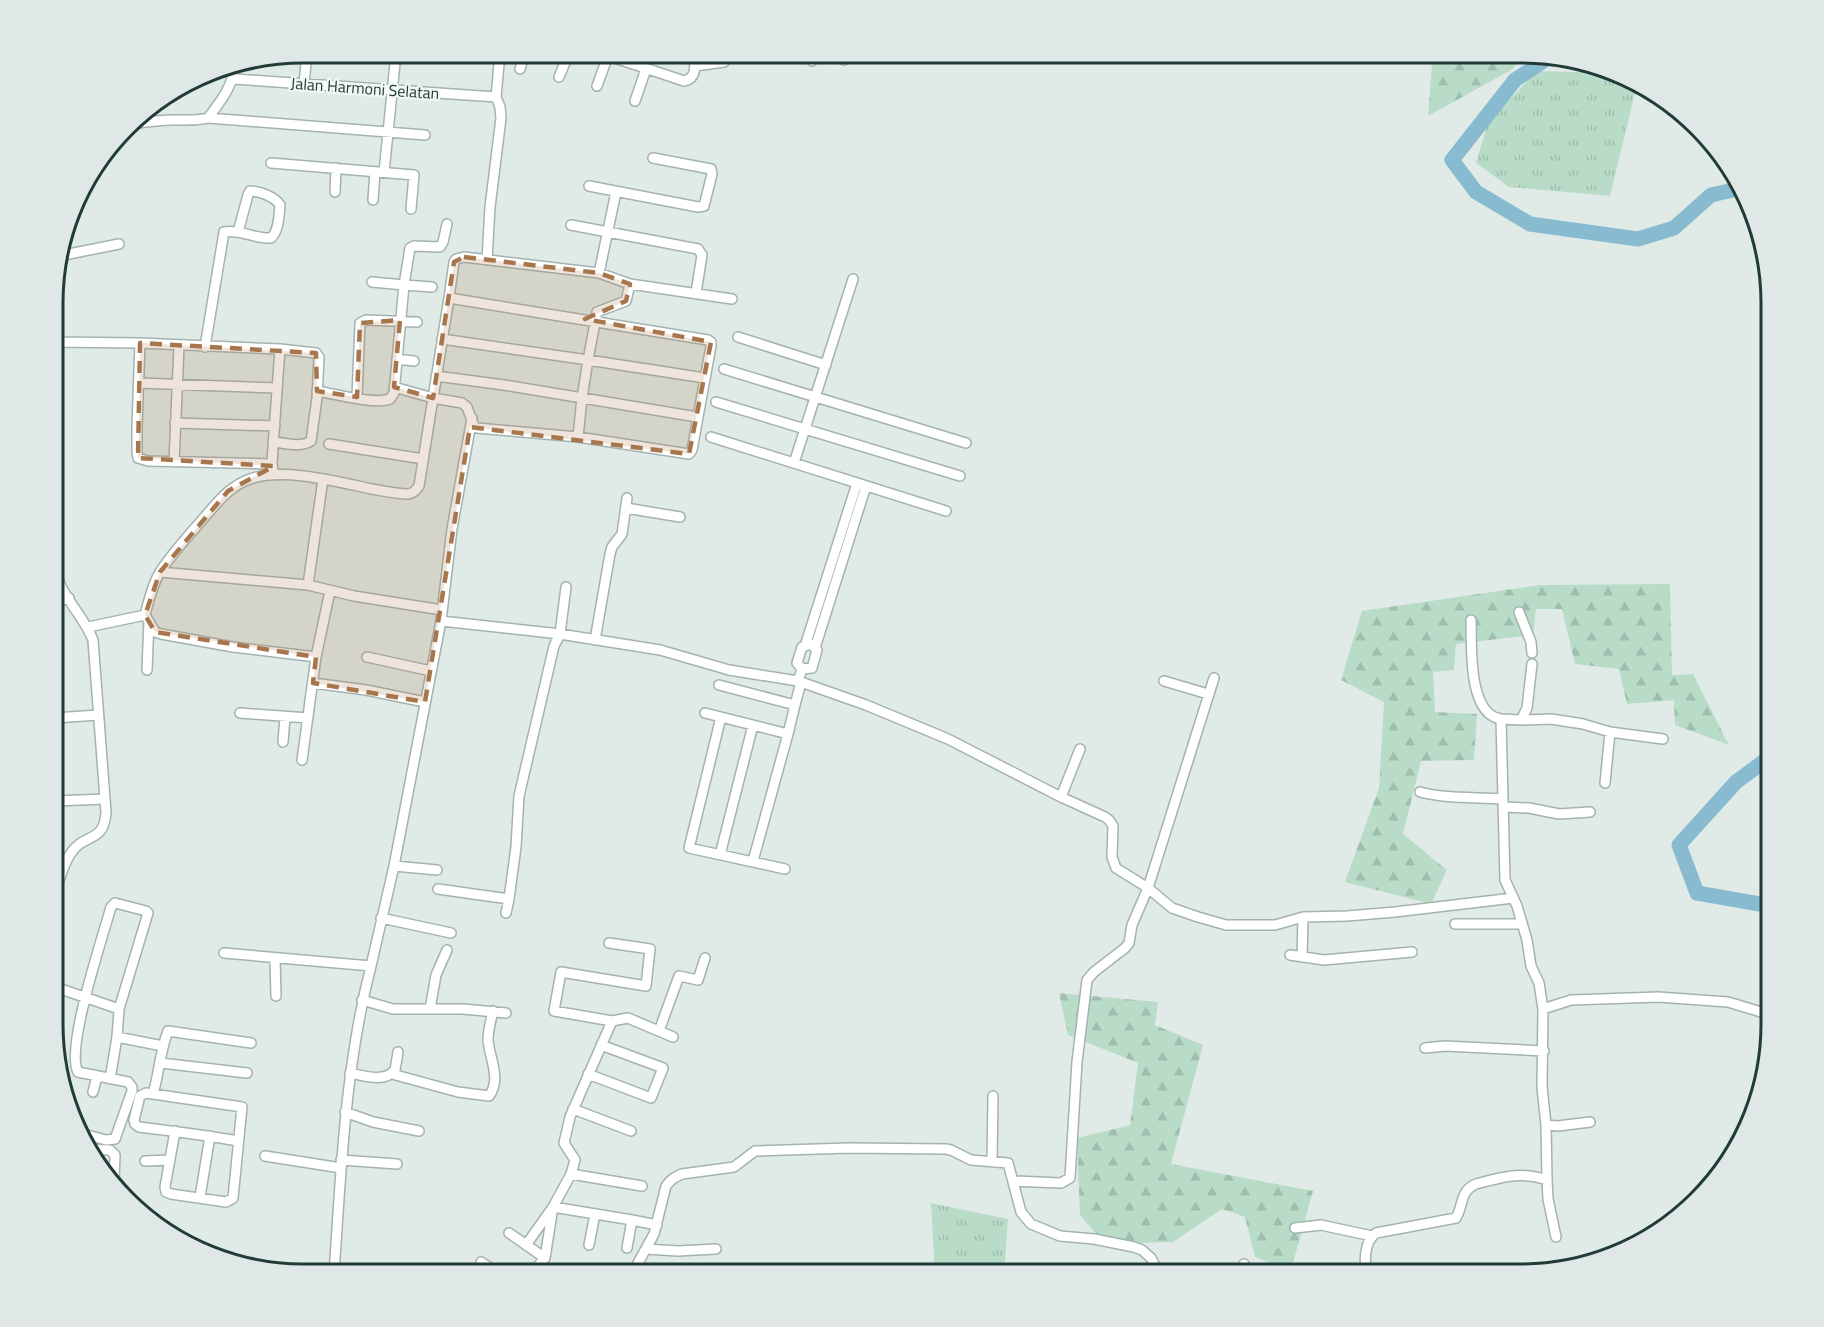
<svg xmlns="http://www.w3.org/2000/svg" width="1824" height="1327" font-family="'Titillium Web',sans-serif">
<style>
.grass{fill:url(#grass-tufts)}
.forest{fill:url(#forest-firs)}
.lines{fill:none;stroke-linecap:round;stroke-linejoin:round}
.river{stroke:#88bad0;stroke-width:15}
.minor-casing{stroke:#a3b3b0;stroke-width:12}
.minor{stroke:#fff;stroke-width:9}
.marked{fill:#a8764d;fill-opacity:0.2;stroke:#a8764d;stroke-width:4.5;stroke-dasharray:12 8;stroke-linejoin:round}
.labels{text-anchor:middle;stroke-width:4.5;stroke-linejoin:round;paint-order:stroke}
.street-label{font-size:16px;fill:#213b38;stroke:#f0f7f5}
.rim{fill:none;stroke:#213b38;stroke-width:3}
</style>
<defs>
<pattern id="grass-tufts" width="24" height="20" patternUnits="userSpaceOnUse" patternTransform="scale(1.5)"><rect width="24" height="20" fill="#b9dcc8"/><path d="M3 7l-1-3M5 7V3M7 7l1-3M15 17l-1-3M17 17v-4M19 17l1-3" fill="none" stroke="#9fbead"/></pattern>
<pattern id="forest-firs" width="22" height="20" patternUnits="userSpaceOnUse" patternTransform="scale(1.5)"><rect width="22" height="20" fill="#b9dcc8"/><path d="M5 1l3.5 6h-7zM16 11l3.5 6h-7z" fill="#9fbead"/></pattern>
</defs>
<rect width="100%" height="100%" fill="#e0ebe8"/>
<path class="grass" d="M1537 71 1614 73 1637 85 1610 196 1509 187 1476 163 1488 122Z
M931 1203 1008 1219 1004 1274H935Z"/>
<path class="forest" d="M1433 53H1523L1513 69 1428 116Z
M1670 584 1672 675 1693 674 1729 745 1675 725 1674 700 1627 704 1619 669 1575 664 1562 609H1536L1533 635 1456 644 1454 670 1433 672 1435 712 1477 714 1474 760 1421 761 1403 834 1447 870 1431 904 1345 882 1379 788 1384 702 1341 680 1362 611 1540 585Z
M1059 993 1158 1002 1155 1025 1203 1045 1171 1164 1313 1191 1291 1270 1255 1257 1245 1217 1222 1209 1173 1242 1105 1244 1080 1215 1077 1138 1130 1125 1138 1063 1068 1035Z"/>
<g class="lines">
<path class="river" d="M1551 56 1515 80 1452 160 1476 192 1530 224 1638 239 1674 228 1711 195 1742 188
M1771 756 1736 782 1679 845 1697 893 1771 906"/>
<defs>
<path id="minor" d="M434 53 500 58
M600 53 684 81C698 78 695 64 693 53
M729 53V57L764 53
M827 53 844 60
M812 61 813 53
M695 66 724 62 729 57
M520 69 525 53
M559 77 569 53
M234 79 496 97
M304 84 307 53
M597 86 609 53
M635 101 646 69
M208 118C220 102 233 87 234 66
M131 124C145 122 159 120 174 120 186 120 196 121 208 118L425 135
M271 163 414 175 411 209
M384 172 396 53
M589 186 698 207 704 206 712 174 711 169 653 158
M335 192 336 168
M373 200 375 172
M571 225 698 249 702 255 696 293
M59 256 119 244
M487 260 490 207 501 118 500 107 496 97 500 53
M599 273 616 192
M372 282 404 285 410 248 414 246 440 247 443 242 447 224
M630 284 626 301 597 312 588 360 705 378
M55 294 56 364 55 526
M449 298 454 262 456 259 464 257 599 273 630 284 732 299
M738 337 826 365
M56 342 140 343 280 349 316 353 319 357 317 398 311 441C300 448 286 443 273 442
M140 343 137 426V453L138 458 148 461 272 464
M205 347 224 232C240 229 255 239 271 238 279 231 279 215 280 205 275 197 260 191 250 191L248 195 238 232
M397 359 414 361
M724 369 966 443
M436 376 504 385 697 417
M139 383 277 388
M394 387 433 398 462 403 467 407 474 426 477 428 578 437
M317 391C335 394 376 405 390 399L394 393 404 285 432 287
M357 397 360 323 366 320 417 322
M716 402 960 476
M175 423 275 426
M711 437 946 511
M329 444 423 459
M174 462 179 346
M794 463 853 279
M273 470 272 464 273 446 280 349
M626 508 680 517
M55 567C59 595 83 614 93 640L106 812C104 844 85 832 71 853 63 865 59 880 55 894
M160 572 308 585 354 596 442 610
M308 585 323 479
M55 602 69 598
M1519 612 1531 642 1532 653
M145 615 155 632 161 634 233 647 316 657 302 760
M1471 620C1472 644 1467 714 1501 719L1505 880 1517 906 1527 940 1531 966 1539 983 1543 1009 1542 1087 1546 1125 1547 1180 1548 1199 1556 1237
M441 621 560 634 660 650 729 670 798 681 866 705 948 739 1061 797 1105 817 1109 820 1113 826 1112 857 1116 868 1148 888 1172 908 1198 917 1226 925H1275L1303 917 1347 916 1395 912 1513 898
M88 627 145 615C149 600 152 585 160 572 170 556 183 542 195 528 213 509 226 486 253 478 287 468 338 482 372 489 383 491 397 494 408 494 414 493 416 490 419 486L449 298 708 340 711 342V346L692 450 689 454 578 437 582 398 588 360 442 339
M595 640 610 554 612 547 622 534 627 498
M805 646 857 483
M815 648 866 486
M316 657 330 591
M367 657 431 671
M147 670 149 621
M798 681 802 669 797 663 802 647 811 644 817 650 812 668 802 669
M1164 681 1208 694
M313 683 366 690 425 702
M719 685 795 705 801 682
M240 713 308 718
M705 713 788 734 795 705
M721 717 689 848 785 869
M55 718 98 715
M1501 719 1521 720 1527 708 1532 664
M1521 720 1551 719 1583 724 1610 732 1605 783
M1610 732 1663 739
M283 742 285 717
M1420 792C1447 799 1475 797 1503 799
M1061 797 1080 749
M55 801 105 799
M1504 807 1529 808 1559 814 1590 812
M720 855 753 725
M753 861 788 734
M394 866 437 870
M438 889 509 899 516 847 519 796 554 646 560 634 566 587
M506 913 509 899
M381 918 451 933
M1455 924H1522
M609 943 650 949 646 986 561 972 554 1011 612 1021
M224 953 371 966 394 866 441 621 452 529 472 418
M1290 955 1324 960 1412 952
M1302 957 1303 917
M275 958 276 996
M55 987 119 1009 117 1037 163 1046
M362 1000 393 1009H463L506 1013
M430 1009 436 975 447 950
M1543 1009 1571 1000 1658 997 1728 1002 1771 1015
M659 1031 679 976 698 980 705 958
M1425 1048 1445 1046 1544 1051
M161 1063 247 1073
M350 1073C365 1076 384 1083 395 1070L398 1052
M392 1074 458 1092 489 1096C502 1079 489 1057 488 1040 488 1030 491 1020 493 1011
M588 1074 651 1098 663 1068 601 1045
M110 1079 117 1037
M93 1092 97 1076
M153 1094C159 1074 160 1051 168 1031L251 1043
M573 1109 631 1131
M345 1112 373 1122 419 1131
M1546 1125 1558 1126 1590 1122
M175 1131 165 1187 166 1192 171 1194 226 1202 233 1198 242 1107 146 1093 140 1096 134 1120 135 1124 139 1127C172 1131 205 1135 238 1141
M80 1133 106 1140 115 1139 132 1091V1087L128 1082 78 1072C65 1049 103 936 111 907L115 903 146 911 148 913 119 1009
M86 1149 110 1150 115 1155 114 1181
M265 1156 341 1168
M341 1160 397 1164
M145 1161 170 1160
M992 1162 993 1096
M571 1174 575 1160 564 1143 570 1117 612 1021 628 1018 673 1037
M1013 1181 1061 1183 1070 1178 1077 1062 1087 980 1094 972 1125 948 1129 943 1132 925 1148 888 1214 678
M200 1197 210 1136
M131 1201 133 1202
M1295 1228 1321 1225 1372 1236
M509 1233 545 1258 553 1207 632 1220
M526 1245 553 1207 571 1174 642 1186
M589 1245 595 1214
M627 1248 632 1220 657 1225
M646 1249 678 1251 716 1249
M481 1262 499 1274
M334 1274C341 1171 345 1067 371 966
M531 1274 545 1258
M635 1274 638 1263 654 1234 666 1186C671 1179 675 1177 682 1174L734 1167 755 1151 849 1148 946 1149 951 1150 971 1160 1008 1163 1021 1212 1031 1224 1060 1236 1094 1239 1134 1247 1142 1250 1151 1258 1159 1274
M1240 1274 1244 1264
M1367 1274C1364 1261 1364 1242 1376 1233L1456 1218C1463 1207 1460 1190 1476 1184 1501 1177 1521 1171 1547 1180"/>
</defs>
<use href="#minor" class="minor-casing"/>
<use href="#minor" class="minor"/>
</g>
<path class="marked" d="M464 257 599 273 630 284 626 301 585 319 711 342 689 454 470 427 425 702 313 683 316 657 155 632 145 615 160 572 228 491 274 466 138 458 140 343 316 353 317 391 357 397 360 323 400 320 394 387 433 398 454 262Z"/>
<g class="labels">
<g class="street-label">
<text transform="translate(365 88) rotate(4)" y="6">Jalan Harmoni Selatan</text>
</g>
</g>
<path d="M0 0H1824V1327H0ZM303 63H1521A240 240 0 0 1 1761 303V1024A240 240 0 0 1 1521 1264H303A240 240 0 0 1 63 1024V303A240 240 0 0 1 303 63Z" fill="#dfe8e6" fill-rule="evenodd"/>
<path class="rim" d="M303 63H1521A240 240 0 0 1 1761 303V1024A240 240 0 0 1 1521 1264H303A240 240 0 0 1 63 1024V303A240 240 0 0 1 303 63Z"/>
</svg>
